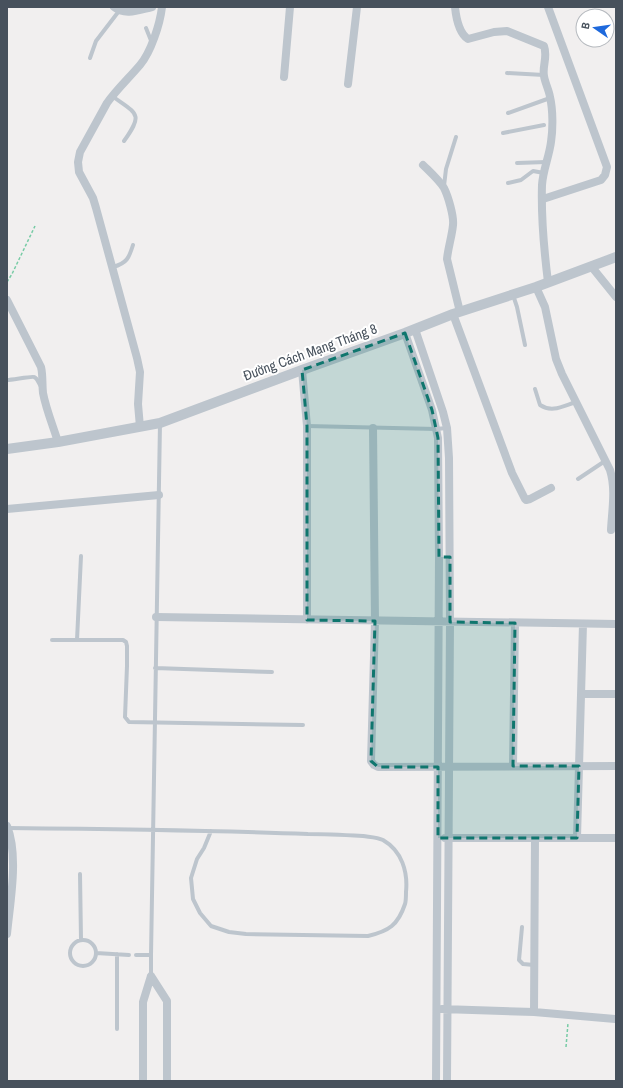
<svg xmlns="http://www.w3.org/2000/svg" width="623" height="1088" font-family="'Archivo Narrow',sans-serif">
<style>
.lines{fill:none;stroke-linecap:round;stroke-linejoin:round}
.path{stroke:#77cba5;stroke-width:1.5;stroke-dasharray:3 2;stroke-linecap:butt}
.service{stroke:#bdc5cd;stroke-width:4}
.minor{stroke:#bdc5cd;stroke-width:8}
.tertiary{stroke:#bdc5cd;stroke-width:10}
.marked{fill:#0f766e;fill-opacity:0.2;stroke:#0f766e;stroke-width:3;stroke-dasharray:8 5;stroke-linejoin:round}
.labels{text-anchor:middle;stroke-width:4;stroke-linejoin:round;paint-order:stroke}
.street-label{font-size:14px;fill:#47515c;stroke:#fff}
</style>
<rect width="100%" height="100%" fill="#f1efef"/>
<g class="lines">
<path class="path" d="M7 282 12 274 35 226
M566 1047 568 1023"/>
<path class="service" d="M146 28 152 43
M90 58 96 41 119 11
M507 73 544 75
M112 96C137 114 144 113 124 141
M508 113 550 98
M503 133 544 125
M517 163 546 162
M508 183 521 180 533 171 544 173
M444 186 446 169 456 137
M113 267C127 263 129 258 133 245
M513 295 517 307 525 345
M7 380C12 380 32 376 34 377 37 378 39 383 40 385
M535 389 540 405C552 413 563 406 576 402
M307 426 436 429 447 428
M578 479 605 461
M52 640H123L126 642 127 646V666L125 717 129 722 303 725
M77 640 81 556
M155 668 272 672
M8 828C108 829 208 830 308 834 326 834 345 835 363 836 369 837 377 837 383 840 402 851 408 872 406 892 406 896 406 901 405 904 398 925 389 931 368 936L246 934 229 932 211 926 200 913 193 899 191 878 197 859 204 848 211 831
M80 874 81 940
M522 927 519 960 523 964 534 965
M70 953a13 13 0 1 1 26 0a13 13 0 1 1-26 0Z
M96 953 129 955
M136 955H151
M151 976V955L160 423
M117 1029V954"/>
<path class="minor" d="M114 7C125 16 139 10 152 7
M455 7C456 17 459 33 468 39L494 32 507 31 544 46C548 57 542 66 544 76 545 83 549 90 550 97 553 110 553 129 551 142 549 157 543 170 542 185 541 217 544 250 548 282
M284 77 290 7
M348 84 357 7
M423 165C430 172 439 180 444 188 448 196 454 216 453 225 452 236 448 248 447 259L460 312
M543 199 601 180 605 175 607 167 548 7
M591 266 616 297
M536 287 545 307 556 359 562 374 610 470C616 489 612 510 611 530
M7 300 41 367C43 375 42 384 43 393 46 409 53 426 58 442
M453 314 512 473 525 499 526 500 530 499 551 488
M415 329 443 412 447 428 449 458 450 622 447 1081
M405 333 432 410 438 438 439 557 436 1081
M302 370 307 426V620
M140 427 138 404 140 372 137 358 96 208 93 198 79 172 78 162 80 152 107 103C117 89 129 78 140 65 151 52 160 24 162 7
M373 428 375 621 371 761 374 765 378 767 616 766
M7 509 159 495
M156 617 616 624
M582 694H616
M513 766 515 623
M7 826C19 856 10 902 7 934
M445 838H616
M577 838 583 624
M151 976 167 1001V1081
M442 1009 534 1012 615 1019
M534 1012 535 838
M143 1081V1002L151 976"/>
<path class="tertiary" d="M7 449 58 442 160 423 302 370 405 333 453 314 536 287 616 257"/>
</g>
<path class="marked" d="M405 333 432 410 438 438 439 557H450V622L515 623 513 766H579L577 838H438V767H378L371 761 375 621 307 620V426L302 370Z"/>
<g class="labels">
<g class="street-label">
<text transform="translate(310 352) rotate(-20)" y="5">Đường Cách Mạng Tháng 8</text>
</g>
</g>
<rect width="623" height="1088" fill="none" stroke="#47515c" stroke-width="16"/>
<g transform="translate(595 28) rotate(283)"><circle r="19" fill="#ffffff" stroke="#b5b9be"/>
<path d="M0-3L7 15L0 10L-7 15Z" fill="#1e69dc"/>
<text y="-6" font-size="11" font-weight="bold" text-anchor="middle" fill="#47515c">B</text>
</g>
</svg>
